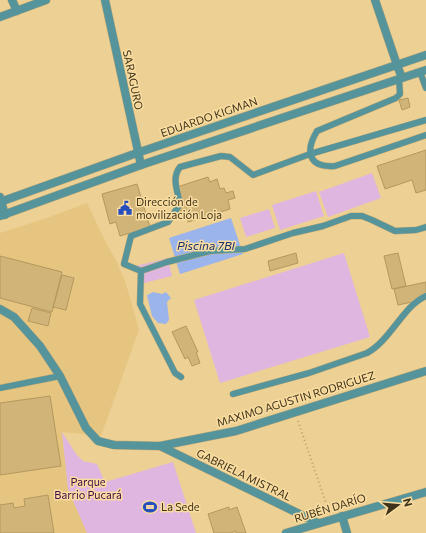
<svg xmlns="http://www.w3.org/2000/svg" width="426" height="533" font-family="Commissioner,sans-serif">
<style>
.built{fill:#e6c581}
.green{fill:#dfb6e0}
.water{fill:#9bb4ec}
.building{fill:#d1b478;stroke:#b4985d}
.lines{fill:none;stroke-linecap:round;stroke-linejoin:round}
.service-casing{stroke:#c7ad79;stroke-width:7}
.minor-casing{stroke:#c7ad79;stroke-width:9}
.tertiary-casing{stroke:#c7ad79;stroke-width:9}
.path{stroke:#b8a06f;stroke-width:2;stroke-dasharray:1 3;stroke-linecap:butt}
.service{stroke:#55949b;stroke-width:6}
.minor{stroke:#55949b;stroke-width:8}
.tertiary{stroke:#55949b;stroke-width:8}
.labels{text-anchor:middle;stroke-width:3;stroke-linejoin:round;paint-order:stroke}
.street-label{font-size:11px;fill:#3f331b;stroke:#fadda0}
.poi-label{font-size:11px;fill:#3f331b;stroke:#fadda0;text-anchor:start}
.park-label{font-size:11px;fill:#430a47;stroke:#fadda0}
.water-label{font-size:12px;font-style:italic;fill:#182f6f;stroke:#fadda0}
</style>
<rect width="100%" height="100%" fill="#edd093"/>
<path class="built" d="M87 203 107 245 117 262 126 284 139 330 101 436 62 432 68 489 87 533H0V233L44 219Z"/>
<path class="green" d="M372 173 381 198 328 217 319 192Z
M316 191 324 216 280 230 272 205Z
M269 209 275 228 246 237 240 218Z
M344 253 370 337 220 383 194 300Z
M168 258 172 276 140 284 136 266Z
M62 432 76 454 83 461 97 464 105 482 173 462 196 533H87L68 489Z"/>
<path class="water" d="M231 218 243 254 180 274 169 238Z
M153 292 162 294 166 292 171 298 167 302 169 320 166 324 158 323 152 316 147 295Z"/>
<path class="building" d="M408 98 410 107 402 110 399 100Z
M426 150V190L416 193 412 180 385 189 377 166Z
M208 177 210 182 217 179 220 189 224 188 226 193 233 191 235 198 228 200 230 209 188 222 186 215 182 216 174 188Z
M137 184 150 227 120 236 116 222 110 224 102 194Z
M296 253 298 263 270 271 268 261Z
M398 253 406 286 392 289 384 256Z
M0 256 62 272 52 312 0 298Z
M62 275 74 278 66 310 53 307Z
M426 282V299L398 305 394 289Z
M32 308 51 313 48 326 28 321Z
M186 326 198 352H196L200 363 192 366 188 357 185 359 172 332Z
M50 396 61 466 0 475V403Z
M48 495 54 533H0V505L13 503 14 508 25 506 24 499Z
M229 507V510L237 507 246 533H236V531L231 533H214L208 514Z"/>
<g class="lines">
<defs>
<path id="service" d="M420 72 426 88
M399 79 400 94 396 98 317 131C305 151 308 168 335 166L426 135
M141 271 167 262 210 251 245 249 293 233 323 226 351 216H362L372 220 395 231 416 230 426 227
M181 377 175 373 140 304 141 271 124 264 131 236 168 222 180 204C178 192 171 178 180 167L221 156 230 157 253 175 310 154 426 120
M0 388 60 376
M233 394 309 373 367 353C391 340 403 306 426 296"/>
<path id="minor" d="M105 0 141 165
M0 197 5 215
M0 309 14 317 40 346 60 376 86 428 98 441 114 445 160 446 236 431 426 371
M160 446 318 523
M342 516 347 533"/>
<path id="tertiary" d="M12 0 17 11
M375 0 397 65 402 78
M0 17 46 0
M0 202 137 153 426 55
M0 216 141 165 426 70
M286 533 426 492"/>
</defs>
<use href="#service" class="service-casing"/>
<use href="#minor" class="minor-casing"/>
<use href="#tertiary" class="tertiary-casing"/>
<path class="path" d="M298 421 329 512"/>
<use href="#service" class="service"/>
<use href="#minor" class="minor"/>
<use href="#tertiary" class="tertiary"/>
</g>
<defs>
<symbol id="civic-bare" viewBox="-9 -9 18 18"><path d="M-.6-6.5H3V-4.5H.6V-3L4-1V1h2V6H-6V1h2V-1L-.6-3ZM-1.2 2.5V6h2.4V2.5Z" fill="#274ebd" stroke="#fadda0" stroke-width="2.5" paint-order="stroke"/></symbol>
<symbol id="stadium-bare" viewBox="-9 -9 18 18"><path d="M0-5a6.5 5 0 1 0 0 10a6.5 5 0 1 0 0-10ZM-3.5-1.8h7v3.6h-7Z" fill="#274ebd" stroke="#fadda0" stroke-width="2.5" paint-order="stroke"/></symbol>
</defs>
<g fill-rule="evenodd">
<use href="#civic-bare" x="115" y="198" width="20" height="20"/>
<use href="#stadium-bare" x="140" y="497" width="20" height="20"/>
</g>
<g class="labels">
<g class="street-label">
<text transform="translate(133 80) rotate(78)" y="4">SARAGURO</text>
<text transform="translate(209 117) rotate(-19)" y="4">EDUARDO KIGMAN</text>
<text transform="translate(296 399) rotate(-17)" y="4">MAXIMO AGUSTIN RODRIGUEZ</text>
<text transform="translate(244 475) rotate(26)" y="4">GABRIELA MISTRAL</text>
<text transform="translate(330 508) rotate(-17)" y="4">RUBÉN DARÍO</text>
</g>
<g class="poi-label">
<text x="136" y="206">Dirección de<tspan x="136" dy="13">movilización Loja</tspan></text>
<text x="161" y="511">La Sede</text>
</g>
<g class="park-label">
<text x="88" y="486">Parque<tspan x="88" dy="13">Barrio Pucará</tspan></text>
</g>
<g class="water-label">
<text x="206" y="250">Piscina 7BI</text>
</g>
</g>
<g transform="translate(398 505) rotate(74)" stroke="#fadda0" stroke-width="3" paint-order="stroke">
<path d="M0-3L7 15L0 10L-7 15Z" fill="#3f331b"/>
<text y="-6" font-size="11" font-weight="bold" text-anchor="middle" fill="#3f331b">N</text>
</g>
</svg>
